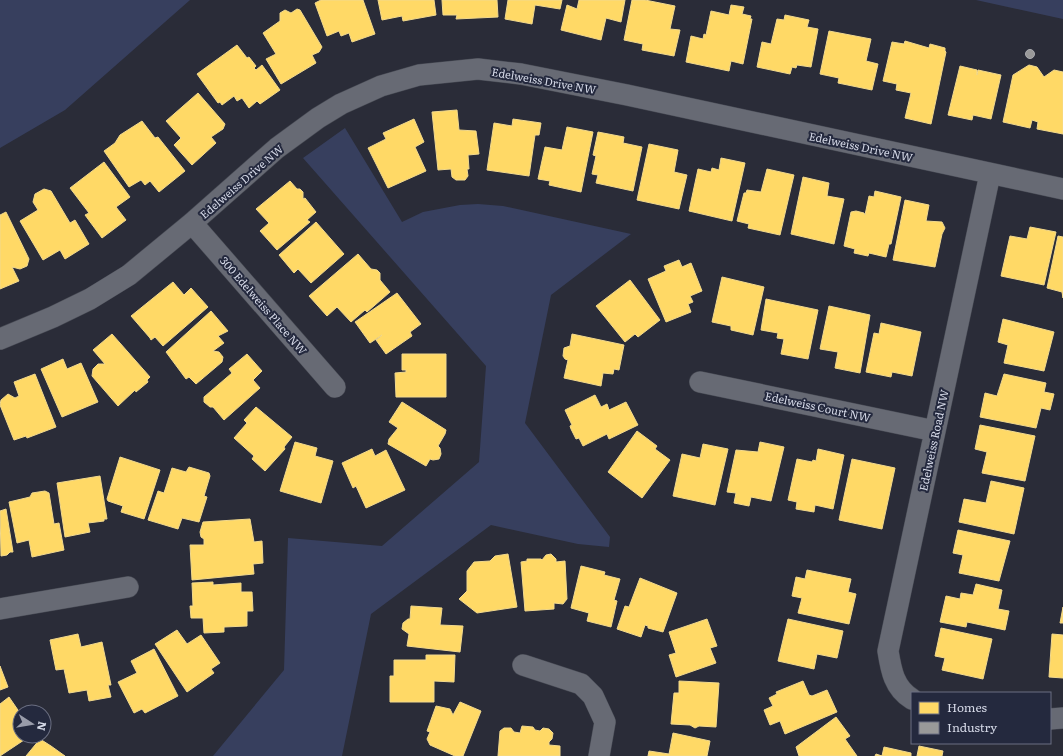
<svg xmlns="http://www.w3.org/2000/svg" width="1063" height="756" font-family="Literata,serif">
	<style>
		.green { fill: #373f5e }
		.homes { fill: #ffd966; stroke: #f2d98d }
		.industry { fill: #999; stroke: #abacb0 }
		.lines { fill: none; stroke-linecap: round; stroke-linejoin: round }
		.minor-casing { stroke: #464953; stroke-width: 22 }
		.minor { stroke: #676a74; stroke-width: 21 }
		.labels { text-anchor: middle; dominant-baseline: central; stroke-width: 4; stroke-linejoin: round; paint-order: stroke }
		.street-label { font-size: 11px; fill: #d5d9e7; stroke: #24293e }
	</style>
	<rect width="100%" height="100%" fill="#2a2c38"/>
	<path class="green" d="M0 0H190L65 110 0 148Z
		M976 0H1063V19Z
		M345 128 402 222 423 212 460 205 478 204 503 206 631 234 551 295 525 423 610 537 609 547 578 544 491 525 371 614 342 756H213L284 670 288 538 382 546 479 462 486 366 303 158Z"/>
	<path class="homes" d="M321 0H363L375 34 352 42 349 33 341 36 339 31 327 36 315 3Z
		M378 0H434L436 15 403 21 402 16 382 20Z
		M442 0H497L498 17 456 19 457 15H443Z
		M508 0H562L560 9 535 5 532 24 505 19Z
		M579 0H625L621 22 606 18 601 40 561 30 567 5 577 9Z
		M632 0H645L675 6 670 29 680 30 674 56 642 50 643 44 624 40Z
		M731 5 744 7 742 14 751 16 750 19H752L743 64 731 61 729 71 686 62 691 36 703 39 704 34 706 35 711 11 729 15Z
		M297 9 300 10 322 47 319 52 312 55 316 63 281 84 266 59 276 54 263 33 280 21V13L285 10 291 13Z
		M785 15 809 20 807 27 818 29 811 67 797 65 796 68 792 67 790 74 757 67 762 42 771 44 777 19 784 20Z
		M829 31 871 39 866 61 878 64 872 90 838 83 839 78 820 74Z
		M905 41 929 48 930 44 945 48V51L946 52 931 124 905 118 911 93 896 90 897 84 883 81 892 42 904 44Z
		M237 45 247 58 249 57 256 66 254 68 256 70 262 65 280 90 260 104 257 101 249 108 242 98 237 101 234 96 222 105 220 102 218 103 197 74Z
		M1029 65 1037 67 1044 77 1054 70 1063 72V134L1037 129 1038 122 1032 120 1030 128 1003 122 1013 75Z
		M960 66 977 70V75L978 70 1001 75 991 119 973 115 972 120 948 115Z
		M198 93 225 124 223 129 211 137 216 143 192 165 174 145 181 138 166 121Z
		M457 110 459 130 476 131 479 154 468 155 469 169H467L468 176 465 180H456L452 177 451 169 438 170 432 112Z
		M414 119 424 142 415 147 426 171 388 188 368 148 386 139 383 133Z
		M513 119 541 123 539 135H535L529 176 487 170 494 123 512 126Z
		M142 121 155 138 158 137 185 171 159 192 150 181 145 185 141 180 129 187 104 151 115 143 120 135Z
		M567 127 593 132 581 192 549 185 550 181 538 179 545 147 562 150Z
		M598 132 624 137 623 143 642 147 633 191 596 183 598 175 592 174 596 156 593 155Z
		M649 144 678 150 674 172 687 175 679 209 637 200Z
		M721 158 745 163 732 221 689 211 698 169 711 172 712 168 719 170Z
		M104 162 130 197 116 207 126 220 102 238 85 215 89 213 70 188Z
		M767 169 794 175 780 235 748 228 749 224 737 221 744 193H746L747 190 761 192Z
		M803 177 829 183 827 196 844 199 834 244 791 234Z
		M290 181 297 189H300L303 192V199L305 198 316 212 307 220 310 222 277 250 260 231 269 223 256 209Z
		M44 189 51 191 70 223 75 220 89 244 65 259 60 250 43 260 20 221 38 210 33 202 35 194Z
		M875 191 901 197 891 244H889L886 257 869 253 868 256 854 253 855 249 844 246 851 212 856 211 864 213 865 215 869 196 874 197Z
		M905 200 929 205 926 221 942 222 945 228 942 234 935 267 893 260Z
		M6 212 29 259 27 266 20 269 12 267 19 281 0 289V215Z
		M316 222 344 254 311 283 298 269 294 273 279 255Z
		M1030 227 1056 232 1044 285 1001 276 1010 236 1027 239Z
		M1058 236 1063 237V298L1062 292 1047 288Z
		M358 254 371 269 377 270 380 273V280L390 292 367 312 365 310 351 322 337 307 327 316 309 296Z
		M679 260 682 267 691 263 702 291 690 296 693 302 688 304 691 312 666 322 648 279 666 271 664 266Z
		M722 277 764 287 753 335 731 330V326L712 322Z
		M630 280 660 320 638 337 635 334 625 342 596 306Z
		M173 282 184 295 191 288 208 307 163 346 155 337 151 340 150 338 131 316Z
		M397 293 421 324 410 332 412 336 386 354 376 340 382 335 370 343 355 322Z
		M766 299 818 310 808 359 781 354 784 339 777 338 778 333 761 330Z
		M829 306 870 315 860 373 835 368 838 352 820 349Z
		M211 311 228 331 218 336 224 343 213 351 219 352 223 357 222 362 196 384 189 377 186 379 166 352Z
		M1003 319 1054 332 1044 371 1004 363 1008 345 998 342Z
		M881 323 921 332 912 376 892 372 891 377 866 372 874 333 879 334Z
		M112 334 150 377 147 380 148 382 136 392 135 390 118 406 92 376 93 369 98 364H105L93 350Z
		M572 334 624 345 619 370 614 369 613 374 603 373 601 386 564 378 568 360 565 359 563 356 564 348 570 346Z
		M247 354 262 371 253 380 260 388 224 420 213 407H210L204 402V397L232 373 229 369Z
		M402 354H446V397H396L395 373 406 372V370H402Z
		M63 359 67 369 81 363 98 402 62 417 41 369Z
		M35 374 56 427 27 438 26 436 14 440 0 405 1 400 8 394 15 398 19 396 14 382Z
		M1004 374 1046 383 1044 392 1054 394 1050 410 1041 408 1036 428 980 417 985 393 997 396Z
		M595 395 601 407 607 404 609 410 626 402 638 425 609 439 607 434 583 446 579 438 576 439 571 429 570 426 572 425 565 410Z
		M402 402 446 430 445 434 438 446 440 448 441 454 439 459 433 460 430 459 426 466 388 444 389 439 398 428 389 422Z
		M256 407 292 437 284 447 285 449 265 471 252 459 254 456 234 438 247 423 244 420Z
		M980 425 1035 436 1025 481 982 473 987 452 975 449Z
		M637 431 657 446 655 449 670 460 642 498 608 472Z
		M295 442 317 448 315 456 333 461 321 503 280 491Z
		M760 442 784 447 771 501 751 497 749 506 734 503 736 493 727 492 736 450 758 452Z
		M703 444 728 449 715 505 673 496 682 454 700 458Z
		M372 449 375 456 386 450 405 490 366 508 356 486 353 488 342 463Z
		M818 449 844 455 833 509 815 505 814 512 796 509 797 502 788 500 797 459 812 462 813 460 816 461Z
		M120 457 160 470 144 519 121 512 123 506 108 501 107 499Z
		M852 459 895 468 882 529 839 520Z
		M189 467 209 473 210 476 204 496 207 497 199 522 182 518 178 529 148 520 158 491 164 493 172 468 186 472Z
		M100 476 107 519H104V521L88 523 90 532 65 537 57 483Z
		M991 481 1024 488 1014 534 959 522 964 499 986 503Z
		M45 491 49 493 54 524 59 523 64 550 32 557 29 540 17 543 9 502 30 497 32 493Z
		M6 509 13 552H10L7 555 1 556 0 511Z
		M250 519 254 542 262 541 263 563 253 564 254 574 192 580 190 545H204V539L201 537 200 532 203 522Z
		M958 530 1010 541 999 581 959 573 963 555 953 553Z
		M508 554 517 607 477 613 459 599 467 591V571L474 562 490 561 495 556Z
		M551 554 556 559V562L565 561 567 599 563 604 554 603V609L525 611 521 562 527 561V559H541L542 560 546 555Z
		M581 566 605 572 604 575 620 579 614 600 617 601 611 627 587 621 589 613 571 608Z
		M807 570 851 579 848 592 856 594 849 624 798 613 802 598 792 596 796 577 805 579Z
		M640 578 677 593 663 632 648 628V626L645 625 641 637 617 629 625 606 629 607Z
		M213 582V585L241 583V592H252L253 611H247V626L224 627V632L204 633 203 618H191L190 606H193L192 583Z
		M976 584 1002 590 998 609 1009 611 1005 630 967 622 966 627 940 622 946 596 960 599 961 593 973 595Z
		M411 606 442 608 440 625 463 626 460 652 407 646 409 634 402 629 403 623 408 619H410Z
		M1063 607V623H1060Z
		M707 619 717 646 710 648 716 663 676 677 669 655 676 653 669 632Z
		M788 619 843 631 837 658 817 654 814 669 778 661Z
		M941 628 992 639 983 679 942 670 945 658 935 656Z
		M177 630 187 644 201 635 220 663 211 669 214 673 187 692 155 644Z
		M78 634 81 647 102 642 111 685H108L111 697 89 701 87 690 69 693 64 669 56 670 50 640Z
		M1052 634 1063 635V678L1049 677Z
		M154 649 178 696 145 713 142 709 134 713 118 682 137 673 131 661Z
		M426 655H455L454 682 434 681V702H390V676H394V660H426Z
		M0 666 8 687 0 690Z
		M679 681 719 683 716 727 699 726 695 728 690 725 671 724 674 693H679Z
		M803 681 809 695 812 696 827 690 837 712 785 734 780 721 770 725 764 710 773 706 769 698 777 694 776 692Z
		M9 697 20 713V736H30L0 756V704Z
		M460 702 481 711 463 756H455L430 745 427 739 430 732 427 731 436 706 450 709 453 715Z
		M836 717 850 736 845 739 857 756H799L796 747Z
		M522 726 533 727 535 730 540 731 543 728 549 729 553 733 552 739 549 742V745L560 746V756H498L500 731 504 728H511L514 732 520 733Z
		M673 733 710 741 707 756H648L649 751 669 754Z
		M40 739 51 746 65 756H26Z
		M919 746 943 751 942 756H917Z
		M884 747 911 753V756H875L876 754 882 756Z"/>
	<path class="industry" d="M1025.5 54a4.5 4.5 0 1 1 9 0a4.5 4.5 0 1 1-9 0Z"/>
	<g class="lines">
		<defs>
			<path id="minor" d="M192 223 335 387
				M0 339 53 317 90 299 129 275 192 223 277 148 318 118 341 104 381 86 419 75 478 69 521 74 627 95 1063 189
				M700 382 935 431
				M0 609 128 587
				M523 665 581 684 593 696 605 722 599 756
				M912 699C894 688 891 670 888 651L990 174
				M1050 719 1063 718"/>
		</defs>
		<use href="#minor" class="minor-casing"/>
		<use href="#minor" class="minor"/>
	</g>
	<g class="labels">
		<g class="street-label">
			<text transform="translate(544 80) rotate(10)">Edelweiss Drive NW</text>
			<text transform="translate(861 146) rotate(12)">Edelweiss Drive NW</text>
			<text transform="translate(241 181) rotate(-41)">Edelweiss Drive NW</text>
			<text transform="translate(264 305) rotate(49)">300 Edelweiss Place NW</text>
			<text transform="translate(818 406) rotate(12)">Edelweiss Court NW</text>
			<text transform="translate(933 440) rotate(-78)">Edelweiss Road NW</text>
		</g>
	</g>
	<rect x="911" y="692" width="140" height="52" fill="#24293e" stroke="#6b6f82"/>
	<rect x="919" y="702" width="20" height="12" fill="#ffd966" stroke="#6b6f82"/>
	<text x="947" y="712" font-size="12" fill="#d5d9e7">Homes</text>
	<rect x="919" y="722" width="20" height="12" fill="#999999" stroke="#6b6f82"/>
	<text x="947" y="732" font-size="12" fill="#d5d9e7">Industry</text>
	<g transform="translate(32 724) rotate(102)"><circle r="19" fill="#24293e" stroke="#6b6f82"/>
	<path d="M0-3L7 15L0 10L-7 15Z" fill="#999caa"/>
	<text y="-6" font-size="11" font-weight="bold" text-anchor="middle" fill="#d5d9e7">N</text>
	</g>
</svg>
